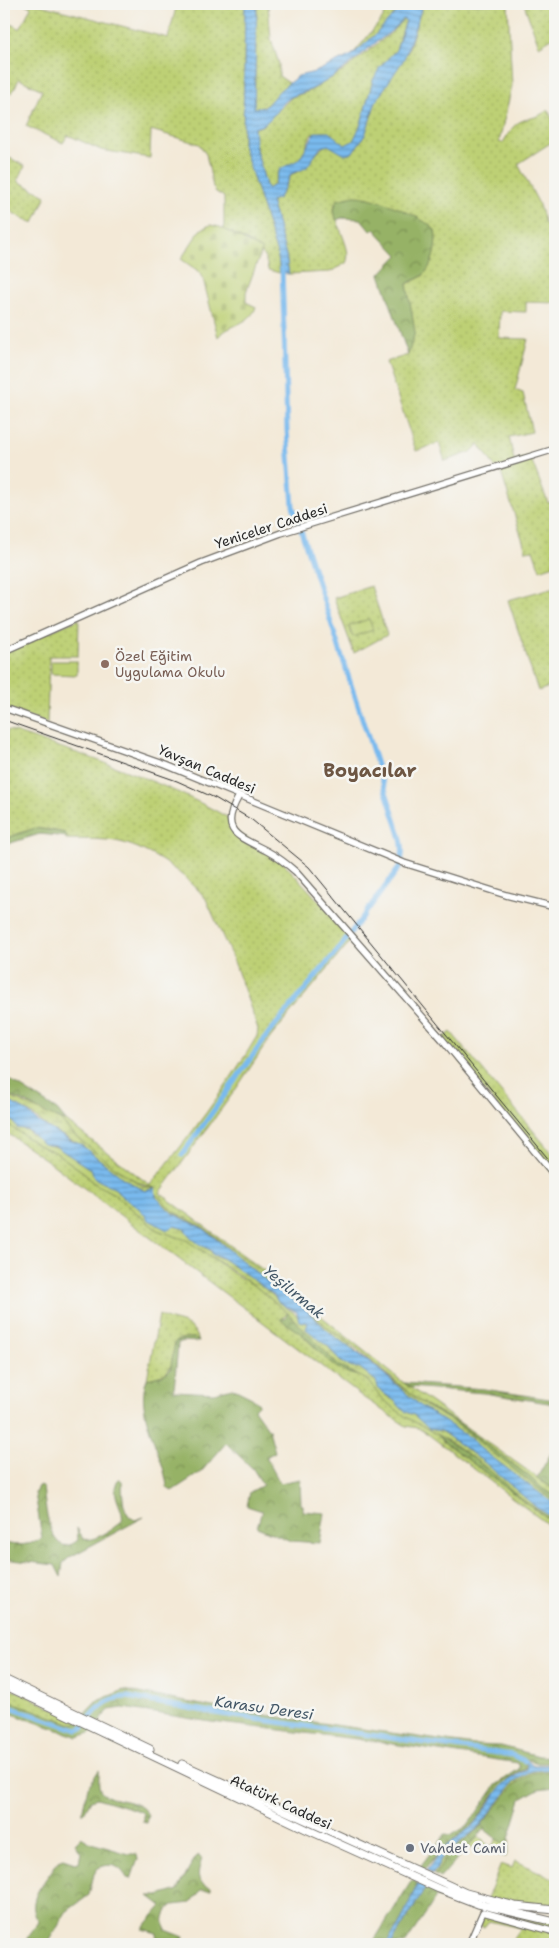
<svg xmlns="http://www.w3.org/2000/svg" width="559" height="1948" font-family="'Shantell Sans',sans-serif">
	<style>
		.grass { fill: url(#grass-dots); stroke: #747e50 }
		.forest { fill: url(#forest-crowns); stroke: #606e48 }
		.wetland { fill: url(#wetland-marsh); stroke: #747e50 }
		.cemetery { fill: url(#cemetery-stones); stroke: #747e50 }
		.garden { fill: #bdd074; stroke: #747e50 }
		.water { fill: url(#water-rules); stroke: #52728c; fill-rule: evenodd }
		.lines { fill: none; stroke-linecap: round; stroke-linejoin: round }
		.canal { stroke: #79baee; stroke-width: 5 }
		.secondary-casing { stroke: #716e67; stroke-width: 8 }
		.highway-casing { stroke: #716e67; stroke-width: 9 }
		.secondary { stroke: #fff; stroke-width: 5.5 }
		.highway { stroke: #fff; stroke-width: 7 }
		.rail { stroke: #2b2b2b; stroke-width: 1 }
		.education-dot { fill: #8d6e63; stroke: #f6f6f2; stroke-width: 2 }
		.worship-dot { fill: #6b7280; stroke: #f6f6f2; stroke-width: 2 }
		.labels { text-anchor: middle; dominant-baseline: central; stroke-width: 5; stroke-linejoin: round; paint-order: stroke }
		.street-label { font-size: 14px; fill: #2b2b2b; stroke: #f6f6f2 }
		.education-label { font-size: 14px; fill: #785e54; stroke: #f6f6f2; text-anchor: start }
		.worship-label { font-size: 14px; fill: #5b616d; stroke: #f6f6f2; text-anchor: start }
		.water-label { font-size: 15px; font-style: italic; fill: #425666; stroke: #f6f6f2 }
		.district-label { font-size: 19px; font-weight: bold; fill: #6d5643; stroke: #f6f6f2 }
	</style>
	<defs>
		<pattern id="grass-dots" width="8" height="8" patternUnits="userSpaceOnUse" patternTransform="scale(1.25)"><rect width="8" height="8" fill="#bdd074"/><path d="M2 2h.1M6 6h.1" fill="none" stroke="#a3b365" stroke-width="1.8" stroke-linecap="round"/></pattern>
		<pattern id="forest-crowns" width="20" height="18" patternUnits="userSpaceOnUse" patternTransform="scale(1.25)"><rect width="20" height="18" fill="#96b266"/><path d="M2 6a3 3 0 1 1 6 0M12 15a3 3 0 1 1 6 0" fill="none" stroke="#7b9154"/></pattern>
		<pattern id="wetland-marsh" width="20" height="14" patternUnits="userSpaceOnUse" patternTransform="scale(1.25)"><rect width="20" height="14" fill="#bdd074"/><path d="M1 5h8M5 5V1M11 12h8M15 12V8" fill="none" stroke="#a3b365"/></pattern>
		<pattern id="cemetery-stones" width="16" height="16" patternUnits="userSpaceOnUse" patternTransform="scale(1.25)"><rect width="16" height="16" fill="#bdd074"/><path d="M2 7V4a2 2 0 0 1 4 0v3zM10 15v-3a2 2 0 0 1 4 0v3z" fill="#a3b365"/></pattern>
		<pattern id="water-rules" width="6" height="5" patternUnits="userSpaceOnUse" patternTransform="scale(1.25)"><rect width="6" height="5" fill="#79baee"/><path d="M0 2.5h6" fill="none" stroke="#6397c1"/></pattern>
	</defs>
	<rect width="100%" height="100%" fill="#f6f6f2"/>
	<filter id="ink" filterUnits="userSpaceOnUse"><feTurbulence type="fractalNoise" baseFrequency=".02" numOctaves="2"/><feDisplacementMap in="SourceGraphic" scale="10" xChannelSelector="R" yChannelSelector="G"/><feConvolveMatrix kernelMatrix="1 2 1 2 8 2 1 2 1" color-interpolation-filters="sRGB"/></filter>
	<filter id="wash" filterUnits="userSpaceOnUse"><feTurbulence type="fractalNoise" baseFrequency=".0096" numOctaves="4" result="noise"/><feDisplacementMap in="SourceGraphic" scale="20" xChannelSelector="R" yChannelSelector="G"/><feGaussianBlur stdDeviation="1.12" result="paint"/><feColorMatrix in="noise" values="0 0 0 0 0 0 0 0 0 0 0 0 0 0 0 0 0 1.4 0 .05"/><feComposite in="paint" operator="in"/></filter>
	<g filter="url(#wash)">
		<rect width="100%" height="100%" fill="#f3e9d7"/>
		<path class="grass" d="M25 4H37L168 38 177 4H245L243 145 278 257 280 273 268 270C266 246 242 239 224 229V197L216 192 213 187 206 154 199 144 151 130 150 158 101 150 68 135 63 143 26 126 42 90 19 79 12 93 4 89V20L20 29 31 7Z
			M257 4H268L271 39 279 64V76L289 83C279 91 267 111 254 108Z
			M374 4H404L375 35 352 55 383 18 384 12Z
			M423 4H508L512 86 499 142 503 143C520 110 526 126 548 110L555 125V140L518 164 538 202 545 224H555V303L526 302V312L500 311 499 338 528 339 515 390 523 393 532 432 509 437 514 460 530 456 548 503 555 500V569L554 565 540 570 533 550 526 551 499 466 495 467 479 444 471 452 445 461 439 443 416 451 386 362 408 355 407 284 423 276 432 260 436 238 335 203C332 223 354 248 346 263L330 272 289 274 286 255 271 201 279 198 292 174 300 171 324 146 328 145 348 154 352 153 365 135 376 101 408 51Z
			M524 4H546L555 29V36L539 46Z
			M403 19 406 20 396 50 373 80 358 134 353 141 347 145C329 143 339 125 311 135L300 160 278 172 274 185 267 189 256 149 254 128 262 126 292 97 310 91 343 71 391 33Z
			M10 158 25 166 18 181 46 196 34 223C27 220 18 217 12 212 0 199 7 175 10 158Z
			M371 586 387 635 354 653 334 598Z
			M555 587V685L538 691 508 600Z
			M79 619 78 656H49L47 723 4 708V651Z
			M8 730C84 755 159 779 229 818L231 828 281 860 353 938 270 1038 236 1089 160 1193 274 1278 404 1383 555 1490V1496L543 1489 527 1475 457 1422 423 1404 341 1336 330 1330 305 1307 201 1226 172 1211 155 1192 153 1187C134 1187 72 1136 60 1120L66 1121 150 1185C189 1137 226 1089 257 1036L258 1029 235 964 206 899C187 875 150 849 120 842 103 838 83 840 66 839L64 833C38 826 29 829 4 839V742Z
			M451 1032 555 1157V1176L442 1039Z
			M4 1122 38 1145 55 1152 86 1174 92 1182 114 1194 157 1230 182 1237 194 1245 237 1276 255 1286 288 1313 280 1319 299 1332 332 1364 367 1380 382 1399 406 1417 436 1433 444 1442 555 1524V1530L429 1435 418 1428 406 1426 364 1398 48 1161 4 1131Z
			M159 1315C176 1325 194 1319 199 1342L195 1338 179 1339C172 1361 175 1376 147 1379Z
			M4 1685 79 1721 72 1725 4 1699Z
			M478 1837 491 1847 497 1839 502 1843 510 1840 506 1857 468 1847Z
			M515 1861 555 1879V1910L487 1899 501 1864 512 1868Z
			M439 1889 463 1899 555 1922V1944H509L521 1928 489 1921 484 1927 478 1924 483 1912 437 1897Z"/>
		<path class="forest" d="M546 4H555V29Z
			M354 196C372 195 422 216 435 230 438 243 433 268 422 276 417 280 411 280 407 284L415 332 408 355 380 274 398 255 374 229 371 231 361 219 342 218 336 220 334 209 337 200Z
			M35 828 65 833 67 837 40 834 4 845V839Z
			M4 1076 57 1110 66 1121 47 1115 27 1103 4 1093Z
			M288 1313 327 1351 334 1362 356 1375C330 1371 319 1347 300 1333 293 1328 286 1324 280 1319L285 1318Z
			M185 1338H195L199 1342 184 1341 178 1343 174 1391 214 1393 232 1388 252 1398 259 1404 254 1409 269 1430 275 1452 266 1457 280 1483 300 1479 301 1505H303V1511L325 1513 320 1543 291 1541 257 1527 262 1511 247 1506 250 1492 263 1485 253 1469 226 1443 201 1472 172 1491 167 1488C165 1455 133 1412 147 1379L163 1375 170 1370 175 1342Z
			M404 1383 484 1389 555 1400V1404L484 1393 410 1387Z
			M423 1404 457 1422 527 1475 543 1489 555 1496V1502L455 1423Z
			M436 1433 483 1465 527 1503 551 1517 555 1524 444 1442Z
			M555 1446V1490L537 1478Z
			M119 1478 122 1481C123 1493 121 1514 135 1520L144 1517 70 1557 63 1563 61 1577 55 1565 4 1559V1542C13 1547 34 1545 42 1538L35 1493 38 1486 43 1487C45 1502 49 1564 78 1540L77 1528 83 1539C96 1542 112 1529 122 1521 125 1508 108 1494 119 1478Z
			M124 1690 223 1709 475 1745 501 1746 539 1756 555 1757V1763H538L522 1758 526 1764 525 1769 501 1783 474 1823 440 1850 424 1870 419 1868 445 1834 452 1835 467 1826 473 1818 496 1785 520 1768 518 1763 373 1741 211 1722 123 1708 109 1710 90 1733 78 1737 4 1711V1699L74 1725 97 1701Z
			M99 1770C100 1775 98 1781 99 1786 104 1806 137 1794 148 1815L146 1823 143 1822V1814L140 1811 97 1798 91 1800 84 1813H82L88 1787Z
			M544 1771H555V1787L538 1789 521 1799 508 1842 502 1843 484 1829 440 1878 435 1875 445 1858 479 1828 514 1785 533 1773Z
			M81 1837 91 1843 129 1854H137L138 1859 131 1879 127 1878C120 1866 112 1862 98 1868L94 1874 89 1895 66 1912 48 1944H34L27 1939 39 1922C23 1899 47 1881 58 1861L63 1859 75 1863 79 1862 81 1853 75 1843Z
			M199 1855 202 1859C197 1873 195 1883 211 1887V1890H201L191 1903 173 1905C164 1911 161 1921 166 1930L184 1937 183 1942 156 1937 157 1933 142 1929 162 1906 149 1896H159L178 1890 195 1858Z
			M412 1880 418 1883 416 1888 399 1925 386 1944H372Z
			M426 1887 432 1890 434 1887 439 1889C436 1901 413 1931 405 1944H391Z"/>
		<path class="wetland" d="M4 1094 60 1120 73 1134 119 1171 143 1186 155 1188 145 1191 124 1179 84 1147 49 1128 30 1113 4 1099Z
			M4 1116 8 1121H13L17 1128 28 1130 31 1135H35L47 1145 57 1147 90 1169 98 1180 116 1189 138 1207 147 1218 170 1229 174 1226 185 1229C190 1241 208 1244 213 1255 234 1261 265 1288 282 1304 290 1312 295 1310 302 1322L309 1323 307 1326 328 1346 339 1360 350 1367 360 1368 376 1381 385 1395 395 1401 404 1411 414 1415 433 1430 441 1431 484 1462 537 1508 553 1517 555 1522 527 1503 483 1465 452 1443 406 1417 382 1399 367 1380 338 1365 288 1313 255 1286 186 1240 157 1230 114 1194 92 1182 86 1174 55 1152 38 1145 4 1122Z
			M155 1192 172 1211 201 1226 266 1275 334 1333 341 1336 357 1352 427 1407 455 1423 555 1502V1505L477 1446 473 1440 422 1407 371 1362 331 1334 303 1307 270 1284 204 1229 172 1213 156 1197Z
			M525 1761 528 1767 511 1778 492 1798 475 1824 443 1849 424 1870 440 1850 474 1823 501 1783 525 1769Z
			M544 1769H555V1771L533 1773 514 1785 479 1828 445 1858 435 1875 433 1874 443 1856 479 1827 513 1783 532 1771Z"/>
		<path class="cemetery" d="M210 225 220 227 262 250 246 292V302L256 307C250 325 229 324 218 337L203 279 198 271 181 259 200 230Z"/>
		<path class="garden" d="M369 619 373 630 353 637 349 626Z
			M51 661H77V675L51 674Z"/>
		<path class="water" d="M245 4H257L254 108 265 107 280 90 298 76 315 72 352 55 375 35 404 4H423L404 59 376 101 365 135 352 153 345 155 328 145 321 147 306 168 291 174 279 198 271 201 286 255 289 274 280 273 278 257 243 145ZM403 19 406 21 396 50 380 67 373 80 361 124 353 141 345 145 329 132H315L300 159 280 169 274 185 267 189 256 149 254 128C273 124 276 106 291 97 299 93 308 92 316 87 338 75 355 60 374 44 385 36 394 30 403 19Z
			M4 1099 25 1110 37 1121 69 1140 80 1144 124 1179 145 1191 155 1188 156 1197 172 1213 204 1229 270 1284 303 1307 331 1334 370 1362 422 1407 473 1440 477 1446 553 1503 555 1505V1519L537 1508 484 1462 441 1431 429 1429 414 1415 404 1411 395 1401 379 1390 376 1381 360 1368 350 1367 339 1360 328 1346 306 1329 308 1323 299 1321 297 1312 278 1302 274 1295 247 1275 219 1256 213 1255 211 1250C202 1247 189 1238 185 1229L174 1226 167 1230 149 1220 138 1207 119 1194 116 1189 96 1179 90 1169 81 1163 55 1146 43 1144 28 1130 17 1128 13 1121H8L4 1116Z
			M520 1757 534 1765H555V1769L532 1771 513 1783 479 1827 443 1856 433 1874 426 1871 443 1849 475 1824 503 1784 526 1770 527 1763Z
			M418 1883 426 1887 392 1943 386 1944 399 1925Z"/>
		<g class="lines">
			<path class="canal" d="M182 1155 268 1034 341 946 399 868C404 854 403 845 399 832L293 506 287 430 282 267
				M4 1705 77 1730 81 1729C94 1712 105 1696 128 1697L221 1714 512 1755 525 1761"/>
		</g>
	</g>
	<g filter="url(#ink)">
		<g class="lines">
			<defs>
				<path id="secondary" d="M4 651 201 563 281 533 555 449
					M4 708 166 765 404 863 506 895 555 907
					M239 796C218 832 238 836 267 851 278 857 287 864 296 872L442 1039 555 1176
					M469 1944 483 1912 555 1932"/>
				<path id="highway" d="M4 1679 150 1749
					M4 1685 308 1830 439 1889 478 1904 555 1922
					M182 1764 466 1893 515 1906 555 1910"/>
			</defs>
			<use href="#secondary" class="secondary-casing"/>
			<use href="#highway" class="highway-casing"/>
			<use href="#secondary" class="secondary"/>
			<use href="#highway" class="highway"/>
			<path class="rail" d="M4 720 177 781 215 798 252 820 309 867 555 1167"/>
		</g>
	</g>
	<circle class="education-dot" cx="105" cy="664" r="5"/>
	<circle class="worship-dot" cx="410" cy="1848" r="5"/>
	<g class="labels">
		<g class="street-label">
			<text transform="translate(271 526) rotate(-18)">Yeniceler Caddesi</text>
			<text transform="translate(207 769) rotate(23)">Yavşan Caddesi</text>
			<text transform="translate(281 1802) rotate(25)">Atatürk Caddesi</text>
		</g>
		<g class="education-label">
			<text x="115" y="656">Özel Eğitim<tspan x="115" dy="16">Uygulama Okulu</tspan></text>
		</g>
		<g class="worship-label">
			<text x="420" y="1848">Vahdet Cami</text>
		</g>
		<g class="water-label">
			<text transform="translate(294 1292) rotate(40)">Yeşilırmak</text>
			<text transform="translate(264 1708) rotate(8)">Karasu Deresi</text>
		</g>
		<g class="district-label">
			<text x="370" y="770">Boyacılar</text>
		</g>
	</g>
	<rect width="559" height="1948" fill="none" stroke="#f6f6f2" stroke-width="20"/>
</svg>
